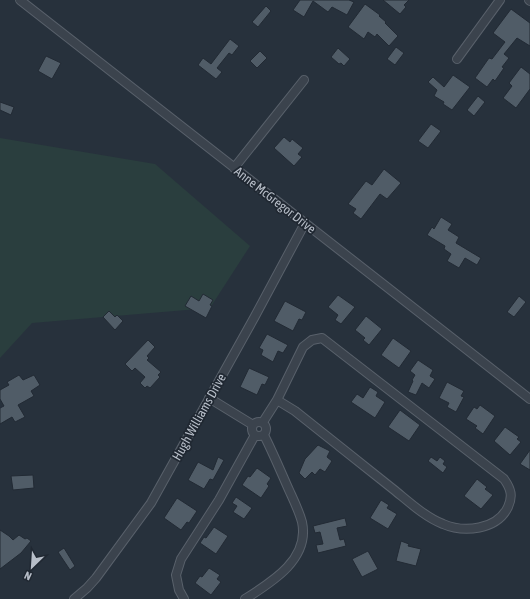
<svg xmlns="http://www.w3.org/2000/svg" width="530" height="599" font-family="'Asap Condensed',sans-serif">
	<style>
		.green { fill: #2a3e3e }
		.building { fill: #505c67; stroke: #222a34 }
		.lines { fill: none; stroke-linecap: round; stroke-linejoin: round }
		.minor-casing { stroke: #59616b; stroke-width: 10 }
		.minor { stroke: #3b434d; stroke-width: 8 }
		.labels { text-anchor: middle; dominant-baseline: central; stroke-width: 3.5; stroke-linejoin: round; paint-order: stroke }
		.street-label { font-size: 13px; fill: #b7bec8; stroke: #202832 }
	</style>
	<rect width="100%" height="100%" fill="#27313c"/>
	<path class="green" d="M0 138 155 164 250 246 210 308 32 323 0 358Z"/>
	<path class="building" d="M300 0H349L354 2 347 15 332 7 328 12 313 1 304 17 293 10Z
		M383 0H409L404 5 406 7 400 14Z
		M365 4 380 15 379 16 386 22 385 23 398 36 389 46 377 34 375 37 368 32 364 39 348 27Z
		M266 6 271 11 258 27 252 22Z
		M511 9 530 23V46L517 38 504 54 509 58 502 67 504 68 495 81 493 79 487 87 475 78 489 58 492 59 505 42 493 33Z
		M230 39 239 46 232 55 229 53 217 68 222 72 216 79 198 65 203 58 211 64Z
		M396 47 404 53 395 65 387 59Z
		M338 48 350 59 344 66 341 63 339 64 331 57Z
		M260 51 267 58 257 68 250 61Z
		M46 56 61 63 52 79 38 71Z
		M521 67 530 74V89L516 108 503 98 512 86 509 83Z
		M453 75 470 87 452 110 443 104 444 102 434 96 437 90 428 82 433 77 444 87Z
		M478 96 485 102 474 116 467 110Z
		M0 102 14 107 11 115 0 110Z
		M431 124 441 131 428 148 418 141Z
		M284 137 290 142 292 139 303 148 298 154 302 157 294 166 274 148Z
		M384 169 401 183 387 199 380 194 361 219 353 213 356 209 348 204 366 181 372 185Z
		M441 217 452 224 448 230 459 237 456 243 481 258 477 265 465 258 459 268 447 261 451 254 444 249 445 246 427 235 432 227 434 229Z
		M203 294 213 300 210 305 212 306 206 318 185 306 191 296 199 301Z
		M338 295 355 307 341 324 335 320 338 315 328 307Z
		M519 296 526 302 514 317 507 312Z
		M285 301 306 312 302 320 299 319 293 331 274 321Z
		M109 311 115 317 117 315 123 321 115 330 103 317Z
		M366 316 382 329 369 345 363 340 365 338 355 330Z
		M267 334 288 345 283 353 278 351 273 362 261 355 263 350 259 348Z
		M393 338 411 351 399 368 381 355Z
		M148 340 155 347 147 356 149 358 147 360 161 372 158 375 160 377 150 388 147 386 145 388 140 383 145 377 135 368 132 371 125 364Z
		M418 360 433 370 430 376 435 379 429 388 422 383 416 395 408 392 413 381 412 380 415 375 410 371Z
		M249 368 269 377 265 385 262 384 257 395 240 387Z
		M19 375 23 380 34 375 40 385 31 391 34 396 18 405 25 417 15 422 12 417 0 424V408L4 406 0 399V390L9 385 7 382Z
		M447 382 464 391 461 396 464 397 456 412 447 407 449 403 439 398Z
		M370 387 378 392 376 396 385 402 375 418 351 402 357 394 363 398Z
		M480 405 495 416 483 434 475 428 477 426 466 419 474 407 477 409Z
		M400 410 420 425 409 441 388 427Z
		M505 427 519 437 517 439 521 442 510 455 494 441Z
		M318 445 330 451 327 457 332 461 325 472 320 469 315 475 312 472 305 479 299 473 305 459Z
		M530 450V470L520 464Z
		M218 457 224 460 213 480 210 479 204 489 188 480 198 462 213 470Z
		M431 457 437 461 440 457 445 461 443 464 447 467 443 473 428 461Z
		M257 468 271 478 267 484 269 486 261 498 242 485 248 476 250 477Z
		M33 475 34 488 13 490 11 476Z
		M477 479 487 487 485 489 493 495 481 509 464 496Z
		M236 497 252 508 244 519 233 512 237 506 232 503Z
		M177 498 197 511 189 523 187 522 181 530 164 518Z
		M381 500 389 505 387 508 397 514 388 529 370 518Z
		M345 518 347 526 337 528 340 540 344 539 346 546 318 553 316 545 323 544 320 532 315 533 313 526Z
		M214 527 228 536 216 554 200 543 204 537 206 538Z
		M0 530 9 536 13 540 19 535 25 539 27 538 31 541 21 553 0 569Z
		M401 541 409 544 408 546 421 549 416 566 396 561Z
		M64 548 75 566 70 570 58 552Z
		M368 551 378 569 362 577 352 559Z
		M209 568 220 575 217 579 221 582 211 595 195 583 200 576 202 577Z"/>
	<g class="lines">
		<defs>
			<path id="minor" d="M20 0 530 399
				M529 0 530 1
				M457 59 500 0
				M234 168 304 80
				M209 398 253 425
				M252 429a7 7 0 1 1 14 0a7 7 0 1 1-14 0Z
				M263 422 277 400 303 347 312 340 322 338 504 479C511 489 513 496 508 507 497 530 464 533 443 524 425 517 408 501 393 489 360 463 328 437 295 411L277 400
				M74 599 87 588 96 578 151 503 254 318 305 223
				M184 599 179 590 176 575 181 559 219 500 255 435
				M245 599C272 582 310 559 302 522 299 511 294 501 289 490 281 472 273 453 264 435"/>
		</defs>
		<use href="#minor" class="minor-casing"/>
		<use href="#minor" class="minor"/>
	</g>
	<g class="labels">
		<g class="street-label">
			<text transform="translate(275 200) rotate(38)">Anne McGregor Drive</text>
			<text transform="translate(199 417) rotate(-61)">Hugh Williams Drive</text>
		</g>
	</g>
	<g transform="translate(32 567) rotate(205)" stroke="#202832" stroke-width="3" paint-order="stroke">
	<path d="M0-3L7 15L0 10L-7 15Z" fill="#b7bec8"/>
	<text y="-6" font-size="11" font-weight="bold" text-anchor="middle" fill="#b7bec8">N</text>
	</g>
</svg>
